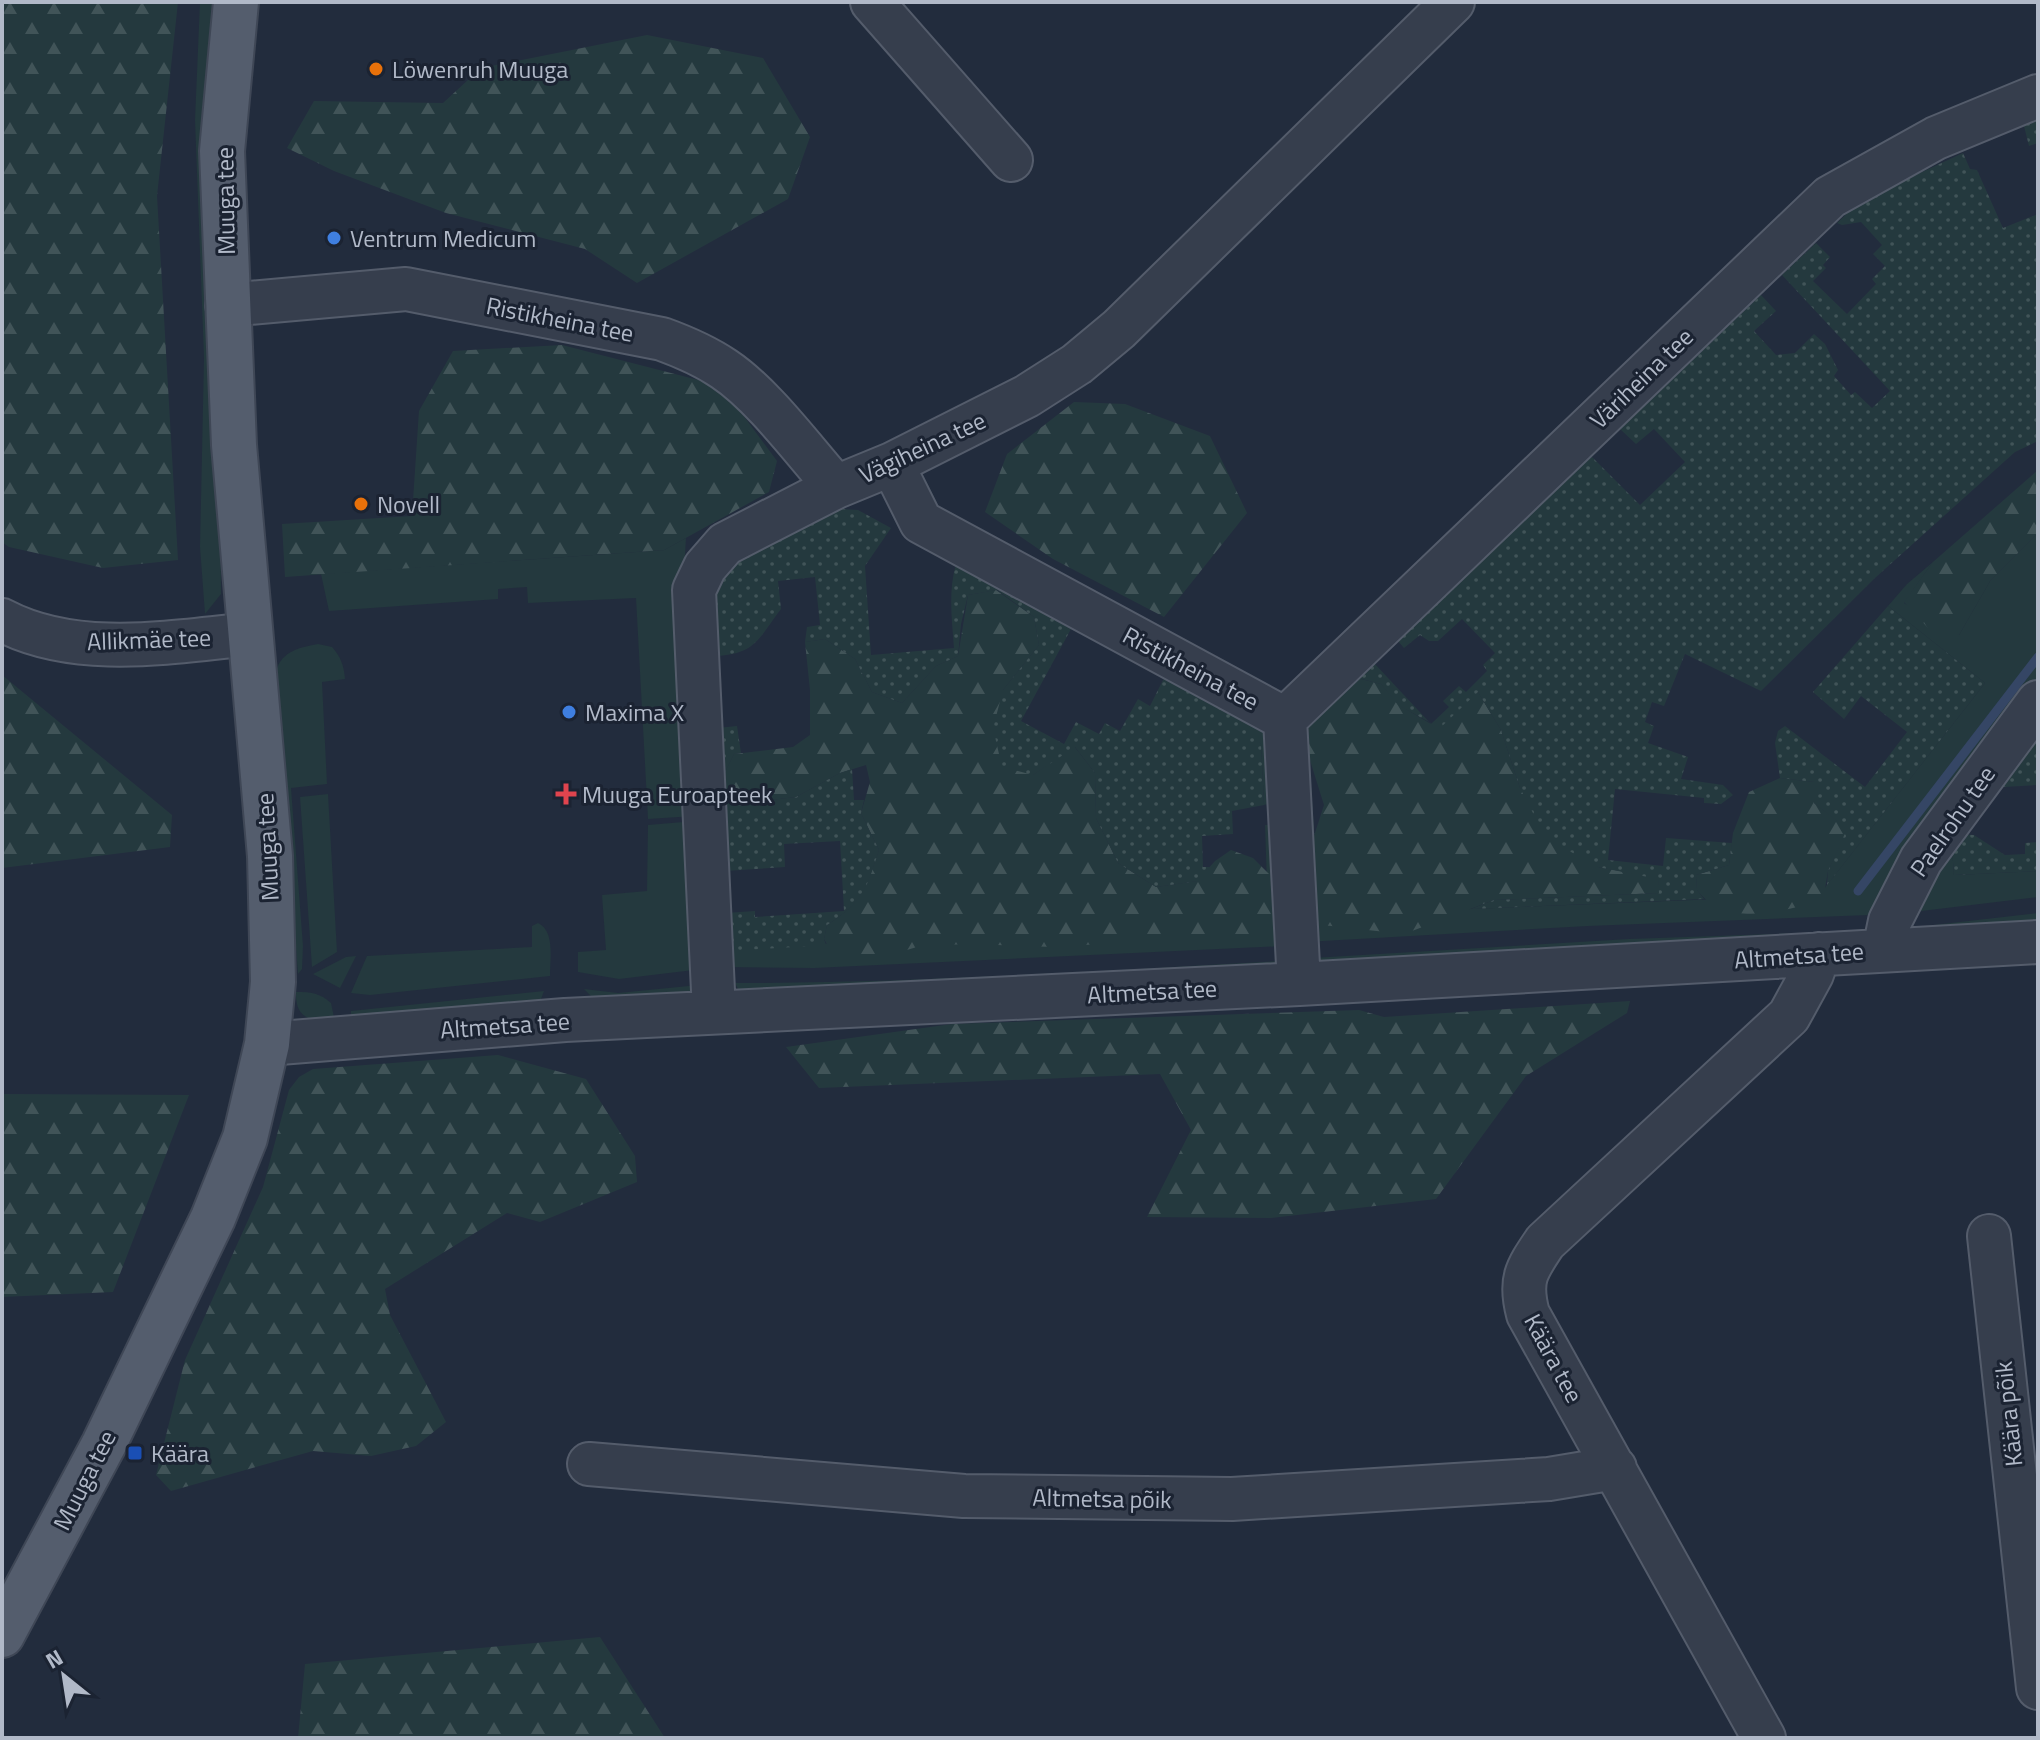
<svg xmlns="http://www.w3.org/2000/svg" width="2040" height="1740" font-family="'Titillium Web',sans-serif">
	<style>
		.grass { fill: #24393e }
		.forest { fill: url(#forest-firs) }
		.garden { fill: url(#garden-dots) }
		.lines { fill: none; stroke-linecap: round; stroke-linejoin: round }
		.stream { stroke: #354665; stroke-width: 9 }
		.minor-casing { stroke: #545c6b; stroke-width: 46 }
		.major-casing { stroke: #3f4756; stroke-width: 48 }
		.minor { stroke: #363e4d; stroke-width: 42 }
		.major { stroke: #545d6d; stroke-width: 44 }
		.food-dot { fill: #e8710a; stroke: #1b2332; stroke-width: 3 }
		.shop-dot { fill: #3f7fe0; stroke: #1b2332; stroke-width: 3 }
		.health-dot { fill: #e0444e; stroke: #1b2332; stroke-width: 3 }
		.transit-dot { fill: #1a4fb4; stroke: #1b2332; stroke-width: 3 }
		.labels { text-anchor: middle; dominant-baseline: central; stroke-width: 6; stroke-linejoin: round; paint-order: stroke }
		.poi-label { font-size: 24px; fill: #b1b9c8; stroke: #1b2332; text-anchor: start }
		.street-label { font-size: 24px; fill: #b1b9c8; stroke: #1b2332 }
	</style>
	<defs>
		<pattern id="forest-firs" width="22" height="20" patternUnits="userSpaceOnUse" patternTransform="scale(2)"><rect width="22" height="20" fill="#24393e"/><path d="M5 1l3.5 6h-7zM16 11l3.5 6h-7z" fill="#415458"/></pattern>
		<pattern id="garden-dots" width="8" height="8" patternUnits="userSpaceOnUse" patternTransform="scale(2)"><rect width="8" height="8" fill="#24393e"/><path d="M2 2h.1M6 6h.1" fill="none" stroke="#415458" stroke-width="1.8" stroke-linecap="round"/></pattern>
	</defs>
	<rect width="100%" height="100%" fill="#222c3d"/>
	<path class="grass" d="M200 2H218L221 594 205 614 200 547 204 358 195 120Z
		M2038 533V690L1884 906 1869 915 1588 926 1305 942 1301 794 1311 786 1320 915 1819 895 1985 683 1888 606 1907 584 1933 562 1904 603 1959 635 1990 581Z
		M686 538 682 605 694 816 648 819 636 598 528 603 527 587 498 589V599L329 611 321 574 664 550Z
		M318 644 332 647C341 657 344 666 345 679L322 682 327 784 291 788 303 946 302 969 298 974 275 676C279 652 297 648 318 644Z
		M1169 672 1270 731 1272 803 1264 805 1261 744 1163 680Z
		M328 794 337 952 312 967 300 797Z
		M695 821 702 969 619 979 578 972V952L606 950 602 895 647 891 648 825Z
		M1265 825H1275L1285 946 814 968 724 967 728 950 1268 915Z
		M1951 834 1954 875 2038 871V897L1913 912Z
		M2038 913V923L1927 930 1916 927Z
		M538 923C555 931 550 958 550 976L370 995 351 993 367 956 532 947V926Z
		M1859 931 1325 965 1312 958 1629 939Z
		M356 956 340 988 313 974 346 957Z
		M1279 961 1273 968 740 993 735 983C917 983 1098 971 1279 961Z
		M699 985 694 995 597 1002 584 989 618 993Z
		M544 991 541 999 533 1007 351 1021V1011Z
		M296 992C311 992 320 993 331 1003L335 1022C312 1021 295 1020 296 992Z"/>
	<path class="forest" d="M2 2H178L157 196 178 560 103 568 9 547 2 542Z
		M647 35 763 58 810 137 788 199 637 283 585 249 446 213 334 171 287 148 314 101 443 103 481 68Z
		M562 345 706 382 740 411 777 461 769 492 664 550 285 577 282 524 412 516 419 411 453 351Z
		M1074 402 1125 404 1210 436 1247 513 1164 617 1053 559 985 512 1007 454Z
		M2038 470V533L1990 581 1959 635 1929 629 1904 602 1933 562Z
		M996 590 1034 617 1039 645 1003 690 1033 775 1074 746 1095 773 1096 818 1118 863 1156 887 1197 881 1215 861 1231 850 1253 858 1275 880V912L1254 934 1054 947 969 944 920 946 884 957 832 953 824 939 827 925C864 901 865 890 879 850L861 813 870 782 866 765 840 773 796 797 744 803 727 796 723 776 734 754 793 747 810 735V690L805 642 825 639 855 659 872 692 902 703 936 666 958 656 968 595Z
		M2 675 172 815 170 847 2 868Z
		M1345 675 1381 684 1399 705 1431 724 1478 692 1501 730 1520 788 1598 867 1658 878 1660 893 1494 900 1404 934 1313 924 1304 867 1324 805 1299 725Z
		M1780 778 1814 782V803L1848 829 1828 871 1823 900C1783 911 1727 929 1697 890L1696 875 1729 865 1733 833 1749 792Z
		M1630 1001 1627 1013 1526 1076 1436 1199 1271 1218 1147 1217 1191 1130 1160 1074 819 1088 786 1047 952 1024 1359 1010 1384 1017Z
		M498 1055 586 1079 635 1156 637 1182 540 1222 507 1213 385 1289 390 1315 446 1422 416 1446 371 1456 313 1451 171 1491 156 1475 185 1360 263 1187 289 1090 299 1077 313 1069Z
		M2 1094 189 1095 113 1292 2 1297Z
		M600 1637 665 1738H298L305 1664Z"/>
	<path class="garden" d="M2038 119V143L2029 146 2024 126Z
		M1963 153 1970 169 1977 170 2003 228 2038 214V441L2015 452 1875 578 1761 691 1685 654 1664 706 1652 702 1645 722 1654 726 1648 743 1688 757 1681 779 1723 785 1733 795 1721 804 1704 803V798L1615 789 1608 860 1663 866 1666 838 1732 843 1729 865 1696 875 1697 890 1704 899 1471 909 1494 900 1659 893 1658 879 1598 867 1546 838 1520 788 1501 730 1478 692 1440 728 1398 705 1381 684 1358 678 1374 663 1431 724 1449 707 1443 701 1459 686 1466 692 1487 671 1483 665 1495 653 1462 619 1438 641H1429L1420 635 1404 648 1398 641 1591 456 1640 505 1685 462 1654 429 1636 444 1620 429 1761 295 1776 311 1754 331 1776 355 1795 353 1814 334 1825 344 1838 370 1834 376 1851 395 1855 392 1872 408 1890 391 1782 275 1816 243 1830 257 1823 265 1826 268 1813 281 1847 314 1876 284 1872 279 1885 266 1873 254 1882 245 1861 222 1842 225 1837 223 1860 201Z
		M841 509 858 510 891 528 865 566 871 655 954 648C952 620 948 592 956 564L1071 629 1021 721 1064 744 1076 722 1099 734 1105 723 1120 731 1138 699 1150 706 1163 680 1236 714 1261 744 1264 805 1232 811 1233 834 1202 836 1203 867H1210L1198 881 1156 887 1118 863 1096 818 1095 773 1075 747 1033 775 1002 767 993 728 1003 690 1039 645 1034 617 997 590 968 595 961 624 958 656 936 666 902 703 872 692 855 659 825 639 805 642 807 627 820 625 815 577 778 581 781 609C758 639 756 654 715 656L712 588 723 570Z
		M1888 606 1985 683 1827 885 1828 871 1847 829 1814 803V782L1780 778 1775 743 1778 731 1785 726 1865 787 1907 732 1861 696 1844 719 1813 692Z
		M2038 721V785L1986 788Z
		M737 726 741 753 734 754 723 776 727 796 744 803 796 797 840 773 852 769 854 800H864L861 813 879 850C866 890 864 901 827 925L824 939 826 945 728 951 726 913 755 911V917L844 911 840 841 784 844 785 867 725 871 718 728Z
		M1951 834 1974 835 2005 855 2025 854V843L2038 842V871L1954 875Z"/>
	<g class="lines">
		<path class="stream" d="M1858 891 2038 657"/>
		<defs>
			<path id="minor" d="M872 2 1011 160
				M227 305 406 289 662 339C684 347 705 356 724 369 763 395 804 451 836 487
				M892 464 921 522 1285 719 1299 984
				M2 620C76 659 171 642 251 634
				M1285 719 1830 197 1936 138 2038 96
				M1884 950 1890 921 1921 860 2038 702
				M714 1012 694 590 705 567 725 544 836 487 892 464 1027 396 1077 364 1119 329 1453 2
				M267 1044 565 1020 1299 984 2038 942
				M1989 1236 2038 1688
				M589 1464 964 1496 1232 1499 1549 1479 1615 1468
				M1764 1738 1528 1314C1519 1280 1526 1270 1545 1242L1789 1016 1812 974 1819 954"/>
			<path id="major" d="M2 1635 104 1444 213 1218 245 1138 267 1044 273 982 270 856 234 445 222 151 236 2"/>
		</defs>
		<use href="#minor" class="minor-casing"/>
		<use href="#major" class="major-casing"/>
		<use href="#minor" class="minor"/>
		<use href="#major" class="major"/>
	</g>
	<g class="food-dot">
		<circle cx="376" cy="69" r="8"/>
		<circle cx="361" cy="504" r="8"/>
	</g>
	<g class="shop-dot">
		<circle cx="334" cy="238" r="8"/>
		<circle cx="569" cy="712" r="8"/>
	</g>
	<path class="health-dot" d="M562 782h8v8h8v8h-8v8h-8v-8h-8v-8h8z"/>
	<rect class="transit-dot" x="127" y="1445" width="16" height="16" rx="4"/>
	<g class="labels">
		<g class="poi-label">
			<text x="392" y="69">Löwenruh Muuga</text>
			<text x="350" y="238">Ventrum Medicum</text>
			<text x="377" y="504">Novell</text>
			<text x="585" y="712">Maxima X</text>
			<text x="582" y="794">Muuga Euroapteek</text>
			<text x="151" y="1453">Käära</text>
		</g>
		<g class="street-label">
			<text transform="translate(225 201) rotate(-91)">Muuga tee</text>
			<text transform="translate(560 319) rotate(11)">Ristikheina tee</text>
			<text transform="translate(1641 378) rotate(-44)">Väriheina tee</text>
			<text transform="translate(922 447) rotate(-25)">Vägiheina tee</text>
			<text transform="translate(149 639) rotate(-2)">Allikmäe tee</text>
			<text transform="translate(1191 668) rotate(28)">Ristikheina tee</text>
			<text transform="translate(1952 821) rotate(-55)">Paelrohu tee</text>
			<text transform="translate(267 847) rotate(-93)">Muuga tee</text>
			<text transform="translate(1799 955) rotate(-4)">Altmetsa tee</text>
			<text transform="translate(1152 991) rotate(-3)">Altmetsa tee</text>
			<text transform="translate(505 1025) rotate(-4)">Altmetsa tee</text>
			<text transform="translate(1554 1358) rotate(62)">Käära tee</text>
			<text transform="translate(2008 1414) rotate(-96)">Käära põik</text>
			<text transform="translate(84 1480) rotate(-63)">Muuga tee</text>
			<text transform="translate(1102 1498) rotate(1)">Altmetsa põik</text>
		</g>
	</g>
	<rect width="2040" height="1740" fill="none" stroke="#b1b9c8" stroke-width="8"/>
	<g transform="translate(64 1676) rotate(330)" stroke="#1b2332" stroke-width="6" paint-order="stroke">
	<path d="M0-6L14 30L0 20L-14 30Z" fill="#b1b9c8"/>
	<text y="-12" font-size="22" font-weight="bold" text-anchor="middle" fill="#b1b9c8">N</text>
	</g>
</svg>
